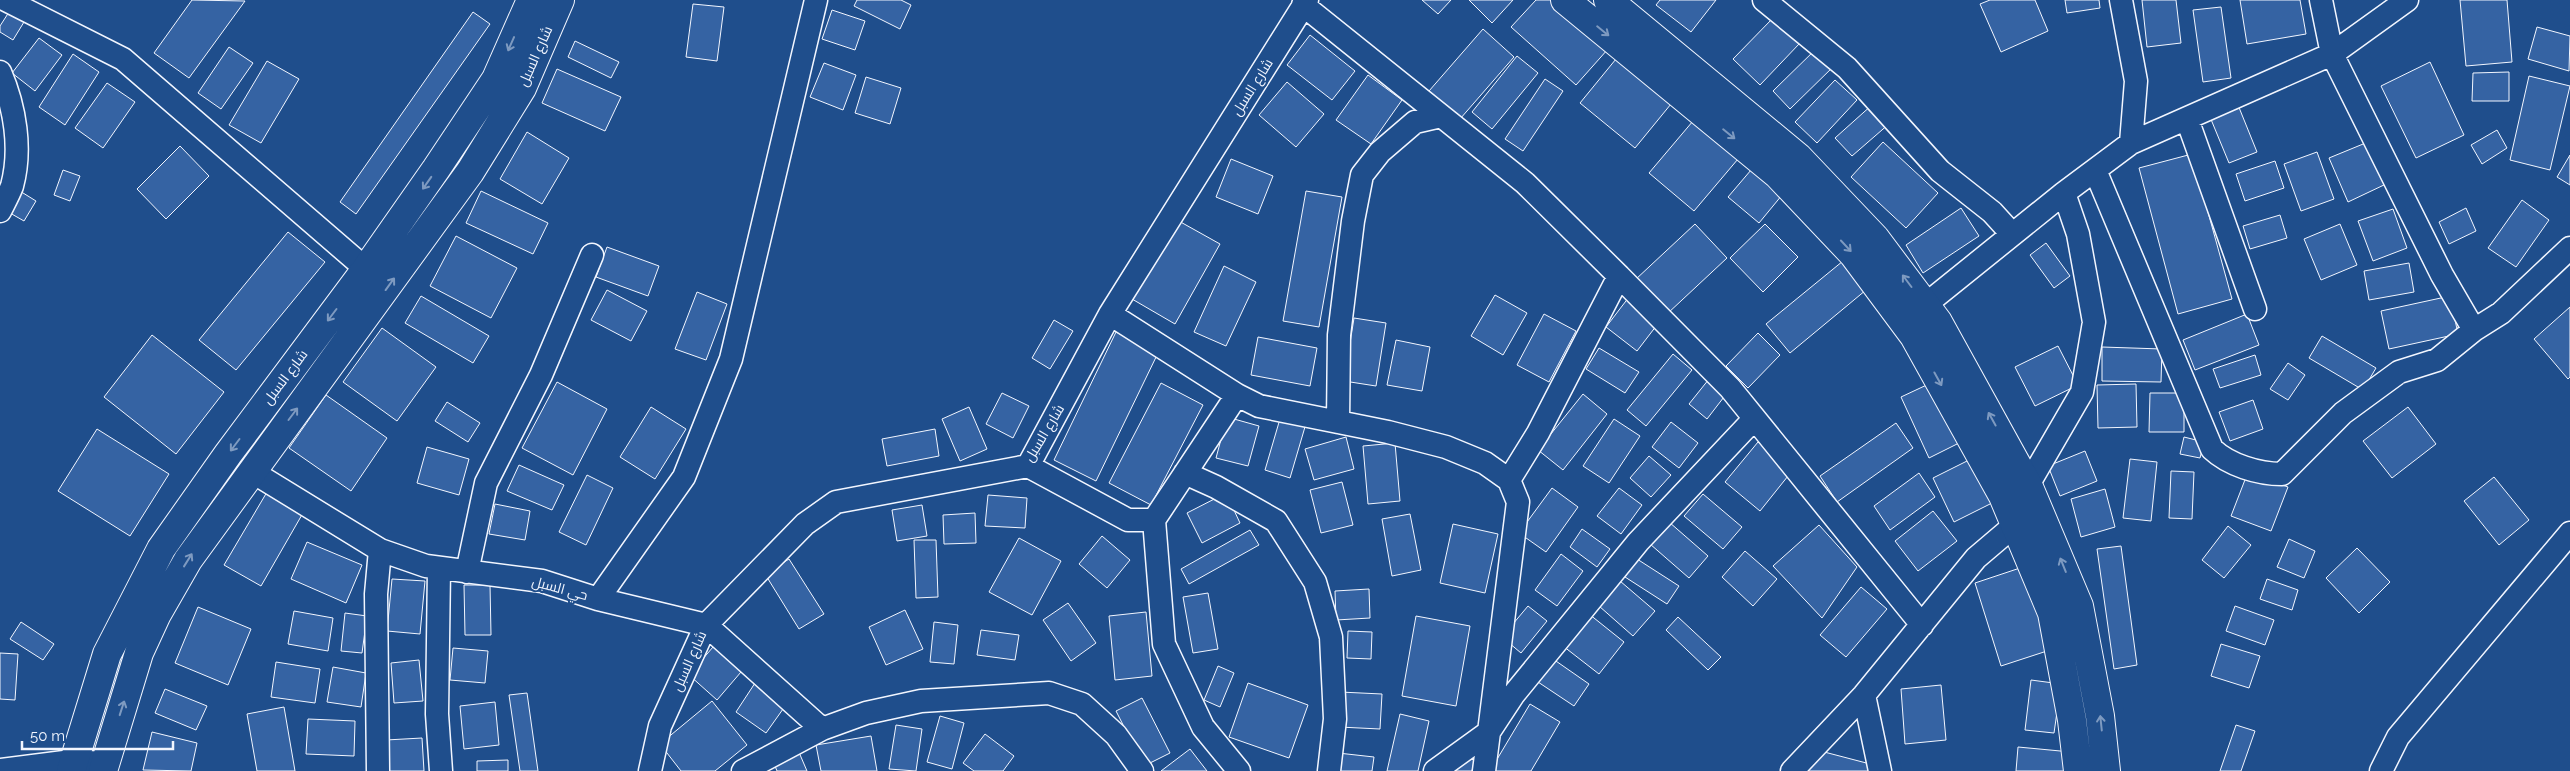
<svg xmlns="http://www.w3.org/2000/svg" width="2570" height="771" font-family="Raleway,Cairo,sans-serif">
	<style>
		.building { fill: #3563a3; stroke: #f2f6ff }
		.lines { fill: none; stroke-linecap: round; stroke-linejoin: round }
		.minor-casing { stroke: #f2f6ff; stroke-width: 25 }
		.major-casing { stroke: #f2f6ff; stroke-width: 30 }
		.minor { stroke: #1f4e8c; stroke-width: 22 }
		.major { stroke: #1f4e8c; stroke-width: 28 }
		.oneway { stroke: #7e9ac0 }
		.labels { text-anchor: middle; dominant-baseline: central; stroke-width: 4; stroke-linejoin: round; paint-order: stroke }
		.street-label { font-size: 14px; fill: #f2f6ff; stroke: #1f4e8c }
	</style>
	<rect width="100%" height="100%" fill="#1f4e8c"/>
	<path class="building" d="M192 0 245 1 189 78 154 53Z
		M857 0H901L911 5 900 29 854 6Z
		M1422 0H1451L1438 14Z
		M1469 0H1513L1492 23Z
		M1536 0H1554L1608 49 1576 85 1511 27Z
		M1660 0H1716L1691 32 1656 5Z
		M1990 0H2035L2048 31 2001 52 1980 4Z
		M2065 0H2099L2100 8 2067 13Z
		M2142 0H2176L2181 43 2147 47Z
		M2240 0H2300L2306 34 2247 44Z
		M2460 0H2507L2512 62 2466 66Z
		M693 4 724 7 717 61 686 57Z
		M2221 7 2231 78 2203 82 2193 10Z
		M832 10 865 21 855 50 822 39Z
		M9 12 24 22 13 40 0 32V26Z
		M473 12 490 24 356 214 340 202Z
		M1773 18 1800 43 1760 85 1733 59Z
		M2537 27 2570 36 2569 71 2528 59Z
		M1483 29 1514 57 1460 119 1429 91Z
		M1310 35 1355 71 1332 100 1287 65Z
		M39 38 62 55 35 91 12 73Z
		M575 41 619 62 611 78 568 57Z
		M229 47 253 63 221 109 198 93Z
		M1818 47 1835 65 1790 109 1773 91Z
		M73 54 99 72 65 125 39 107Z
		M1517 56 1538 73 1492 129 1472 112Z
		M1616 59 1671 104 1635 148 1580 103Z
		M267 61 299 79 261 143 229 125Z
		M2430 62 2464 135 2416 158 2381 86Z
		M824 63 856 75 843 110 810 97Z
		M557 69 621 97 605 131 542 103Z
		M2509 72V101H2472L2473 73Z
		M1368 75 1402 100 1371 144 1336 120Z
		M2529 76 2570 86 2550 170 2510 160Z
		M866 77 901 88 890 124 855 113Z
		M1545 79 1563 91 1523 151 1505 139Z
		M1835 80 1857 100 1817 143 1795 122Z
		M1287 82 1324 114 1296 147 1259 115Z
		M107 83 135 102 103 148 75 128Z
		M1873 104 1890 123 1852 156 1835 138Z
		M2238 105 2257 152 2229 163 2210 117Z
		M1693 121 1738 159 1694 211 1649 173Z
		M2497 130 2507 148 2482 164 2471 145Z
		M527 132 569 158 542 204 500 179Z
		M1883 142 1938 193 1906 228 1851 177Z
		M2368 142 2386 184 2348 202 2329 158Z
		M180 146 209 176 166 219 137 189Z
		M2317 152 2334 199 2301 211 2284 164Z
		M2192 154 2232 299 2178 314 2139 168Z
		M2570 155V185L2557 177Z
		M1231 159 1273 176 1258 214 1216 197Z
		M2275 161 2284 188 2245 201 2236 174Z
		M1757 163 1787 189 1759 223 1728 197Z
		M63 170 80 176 70 201 54 195Z
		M15 188 36 201 24 221 3 209Z
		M481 191 548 223 533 254 466 223Z
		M1306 191 1342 197 1319 327 1283 321Z
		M2522 200 2549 220 2516 267 2488 248Z
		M1961 208 1979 236 1923 273 1906 245Z
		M2466 208 2476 231 2449 244 2439 222Z
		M2393 209 2407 248 2373 261 2358 221Z
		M2280 215 2287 238 2250 249 2243 226Z
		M1177 220 1220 244 1175 324 1132 299Z
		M1695 224 1727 258 1667 314 1635 280Z
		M1765 224 1798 257 1763 292 1730 258Z
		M2340 224 2357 265 2321 280 2304 239Z
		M288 232 325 262 236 370 199 340Z
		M456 236 517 268 491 318 430 286Z
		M2046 243 2070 276 2054 288 2030 255Z
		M607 247 659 266 648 296 596 277Z
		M1843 261 1866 290 1790 353 1766 324Z
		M2409 263 2414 292 2369 300 2364 271Z
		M1224 266 1256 282 1226 346 1194 332Z
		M607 290 647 311 631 341 591 320Z
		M697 292 727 304 706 360 675 349Z
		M1495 295 1527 313 1503 355 1471 336Z
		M421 296 489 336 473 363 405 323Z
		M2450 296 2458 334 2389 349 2381 311Z
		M1629 297 1660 321 1637 351 1606 327Z
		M2570 307V377L2568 379 2534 339Z
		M1544 314 1576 331 1549 382 1517 365Z
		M2247 314 2259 345 2195 370 2183 340Z
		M1354 318 1386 323 1376 386 1344 381Z
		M1054 320 1073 331 1050 369 1032 358Z
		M382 328 436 367 397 421 343 382Z
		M1116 332 1158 353 1096 481 1054 460Z
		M1758 333 1780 355 1748 388 1726 366Z
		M152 335 224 392 176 454 104 397Z
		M2322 336 2376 368 2363 390 2309 358Z
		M1258 337 1317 348 1310 386 1251 375Z
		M1396 340 1430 347 1422 391 1387 385Z
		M2058 346 2078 385 2035 406 2015 367Z
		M2102 347 2162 349 2161 382 2102 381Z
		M1599 348 1639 372 1625 393 1586 369Z
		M1673 354 1692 370 1646 426 1627 410Z
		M2255 355 2261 375 2220 388 2213 369Z
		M2288 363 2305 375 2288 400 2270 389Z
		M1709 379 1727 393 1707 419 1689 404Z
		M557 382 607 409 573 475 522 448Z
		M1933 382 1961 442 1929 458 1901 397Z
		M1161 383 1203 405 1151 505 1109 483Z
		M2136 384 2137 427 2098 428 2097 385Z
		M1002 393 1029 406 1013 438 986 424Z
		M2150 393H2184V432H2149Z
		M1583 394 1607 414 1563 470 1538 450Z
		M326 395 387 438 351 491 289 448Z
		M2253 400 2263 429 2230 441 2219 412Z
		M447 402 480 423 468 442 435 421Z
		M651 407 686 429 655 479 620 457Z
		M969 407 987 449 960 461 942 419Z
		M2408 407 2436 444 2392 478 2363 441Z
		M1282 412 1307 420 1290 478 1265 470Z
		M1227 417 1259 426 1248 466 1216 458Z
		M1614 419 1640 436 1609 483 1583 466Z
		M1671 422 1698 443 1679 468 1652 447Z
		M1896 423 1913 448 1837 502 1820 476Z
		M97 429 169 474 130 536 58 491Z
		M935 429 939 456 887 466 882 439Z
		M1346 437 1354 469 1314 480 1305 449Z
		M2184 437 2204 442 2200 458 2180 454Z
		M1758 442 1792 471 1760 511 1725 482Z
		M1395 443 1400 501 1368 504 1363 446Z
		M427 447 469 459 459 495 417 483Z
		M2085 451 2097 481 2060 496 2048 466Z
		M1649 456 1671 475 1651 497 1630 478Z
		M1973 458 1994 502 1954 522 1933 478Z
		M2130 459 2157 462 2151 521 2123 518Z
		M519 465 564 485 552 510 507 491Z
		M2171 471 2194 472 2192 519 2169 518Z
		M2248 472 2288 487 2271 531 2231 516Z
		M1919 473 1935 497 1890 530 1874 506Z
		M587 475 613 488 586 545 559 532Z
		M2494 477 2529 520 2499 545 2464 501Z
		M1342 482 1353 525 1321 533 1310 490Z
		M1552 488 1578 507 1546 552 1519 533Z
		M1619 488 1642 505 1621 534 1597 516Z
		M2105 489 2115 527 2081 537 2071 499Z
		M267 492 303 513 261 586 224 565Z
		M1226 493 1240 523 1202 543 1187 513Z
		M1703 494 1742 527 1723 549 1684 516Z
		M988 495 1027 498 1025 528 985 526Z
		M495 504 530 511 525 540 489 534Z
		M922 505 927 536 897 541 892 510Z
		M1933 511 1957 541 1918 571 1895 541Z
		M975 513 976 543 944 544 943 515Z
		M1410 514 1421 570 1392 576 1382 519Z
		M1669 522 1708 556 1689 578 1650 544Z
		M1453 524 1498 534 1485 593 1440 583Z
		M1819 525 1857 567 1822 618 1773 566Z
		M2228 526 2251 545 2224 578 2202 560Z
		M1582 529 1610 549 1597 567 1570 547Z
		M1250 530 1259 545 1189 584 1181 569Z
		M1102 536 1130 560 1107 588 1079 564Z
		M1019 538 1061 561 1032 615 989 592Z
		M2289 539 2315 551 2304 578 2277 567Z
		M914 540H936L938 597 916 598Z
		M307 542 362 565 346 603 291 579Z
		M2121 546 2137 665 2114 669 2097 549Z
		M2357 548 2390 582 2359 613 2326 578Z
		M1745 551 1777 579 1753 606 1722 577Z
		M1561 554 1583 571 1557 606 1535 590Z
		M789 559 824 614 799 629 765 574Z
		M1637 559 1679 586 1667 604 1625 577Z
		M2023 567 2050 650 2001 666 1975 583Z
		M392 579 425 581 420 634 387 631Z
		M2267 579 2298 590 2292 610 2260 599Z
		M1620 581 1655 611 1633 636 1599 606Z
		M464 585H490L491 635H465Z
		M1861 587 1887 609 1846 657 1820 635Z
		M1369 589 1370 618 1336 620 1335 591Z
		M1208 593 1218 649 1193 653 1183 597Z
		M1068 603 1096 643 1071 661 1043 620Z
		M1528 606 1547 621 1521 653 1502 637Z
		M2235 606 2274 620 2265 645 2226 631Z
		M198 607 251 629 228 685 175 663Z
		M905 610 923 649 886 665 869 627Z
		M294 611 333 618 328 651 288 644Z
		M1146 612 1152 676 1115 680 1109 616Z
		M345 613 367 616 362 653 341 651Z
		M1589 614 1624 642 1599 674 1563 646Z
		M1416 616 1470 626 1456 706 1402 696Z
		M1678 617 1721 657 1708 670 1666 630Z
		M21 622 54 644 43 660 10 639Z
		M934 622 958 625 954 664 930 662Z
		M981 630 1019 635 1015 660 977 655Z
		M1348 631 1372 632 1371 659 1347 658Z
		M719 640 747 665 717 700 689 675Z
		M2221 644 2260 656 2249 688 2211 676Z
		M453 648 488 651 485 683 450 680Z
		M0 653 18 654 15 700 0 699Z
		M1553 659 1589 684 1574 706 1538 682Z
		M419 660 423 701 394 703 391 663Z
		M276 662 320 669 315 703 271 697Z
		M1218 666 1234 673 1220 707 1204 700Z
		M333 667 366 673 361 707 327 702Z
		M757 680 788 702 766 733 736 712Z
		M2031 680 2061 684 2054 733 2025 730Z
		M1248 683 1308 705 1289 758 1229 737Z
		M1941 685 1946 740 1905 744 1901 689Z
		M165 689 207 706 196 730 155 713Z
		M1340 692 1382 694 1380 729 1339 727Z
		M527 693 538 771H520L509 695Z
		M1142 698 1170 753 1144 766 1116 711Z
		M712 701 747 745 715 771H681L660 744Z
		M495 702 499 745 464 749 460 706Z
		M1530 704 1560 722 1531 771H1490Z
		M284 707 295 771H257L247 714Z
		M1400 714 1429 721 1418 771H1387Z
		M940 716 964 723 952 769 927 762Z
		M308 719 355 721 354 756 306 754Z
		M896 725 922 729 916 771 889 769Z
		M2236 725 2255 731 2241 771H2220Z
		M152 732 197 743 191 771 143 770Z
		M985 734 1014 756 1003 771H974L963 763Z
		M871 736 877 771H821L816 745Z
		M422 738 424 771H388L386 740Z
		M2018 747 2071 752 2069 771H2016Z
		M1809 748 1874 765 1872 771H1803Z
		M1190 749 1207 771H1161Z
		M798 750 807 771H777L773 761Z
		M1338 753 1374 757 1372 771H1335Z
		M1476 753 1472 771H1443Z
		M508 760V771H477V761Z"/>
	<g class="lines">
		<defs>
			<path id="minor" d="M6 0 123 59 366 269
				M1764 0 1847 68 1940 171 1992 212 2012 234
				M2121 0 2136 81 2131 143
				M2321 0 2332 54 2442 275 2474 330 2501 313 2570 248
				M1303 5 1525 183 1619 276
				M0 72C15 107 22 149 12 186 9 194 4 203 0 211
				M2187 119 2255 309
				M2095 170 2212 449C2229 465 2258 474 2282 474L2343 413 2399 372 2437 360 2474 330
				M1925 305 2064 193 2131 143 2332 54 2407 0
				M1110 314 1237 395 1259 406 1388 432 1446 447 1485 463 1509 480 1518 502 1489 732 1435 771
				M1338 422 1339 335 1353 221 1362 175 1380 152 1415 122 1441 116
				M1028 466 1128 520H1154L1237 395
				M251 471 380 550 426 566 542 581 598 599 706 625 822 729
				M1185 473 1216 487 1276 521 1315 582 1331 637 1335 719 1329 771
				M1509 480 1538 433 1619 276 1730 388 1922 625
				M2028 485 2082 392 2094 322 2078 234 2064 193
				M1154 520 1164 644 1203 727 1239 771
				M439 568 437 714 441 771
				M467 572 486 483 541 375 592 255
				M598 599 684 477 731 359 816 0
				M1864 695 1880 771
				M0 770 72 761 104 763
				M378 771 376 594 380 550
				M650 771 660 726 706 625 805 524 836 502 1028 466 1110 314 1307 0
				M743 771 822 729 866 713 921 701 1049 693 1082 704 1116 735 1142 771
				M1484 771 1489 732 1514 694 1638 542 1754 419
				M1792 771 1864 695 1976 558 2016 524
				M2381 771 2398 737 2570 533"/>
			<path id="major" d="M1565 0 1778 175 1853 254 1914 336 2003 496 2052 613 2072 720 2078 771
				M1608 0 1798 157 1875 238 1938 322 2028 485 2079 606 2100 716 2106 771
				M71 771 107 654 161 549 228 454 366 269 436 169 496 79 531 0
				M103 771 139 653 157 614 188 560 470 172 522 88 560 0"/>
		</defs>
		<use href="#minor" class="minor-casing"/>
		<use href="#major" class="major-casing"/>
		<use href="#minor" class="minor"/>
		<use href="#major" class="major"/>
	</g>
	<defs><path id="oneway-shaft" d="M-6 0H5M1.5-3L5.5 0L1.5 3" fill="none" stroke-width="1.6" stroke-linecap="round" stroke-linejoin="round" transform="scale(1.25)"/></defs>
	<g class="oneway">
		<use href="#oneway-shaft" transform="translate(1603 31) rotate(39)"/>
		<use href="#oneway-shaft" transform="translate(511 44) rotate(114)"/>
		<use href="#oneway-shaft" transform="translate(1729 134) rotate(39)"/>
		<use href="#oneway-shaft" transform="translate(427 183) rotate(125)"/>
		<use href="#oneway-shaft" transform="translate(1846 246) rotate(47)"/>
		<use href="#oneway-shaft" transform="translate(1907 281) rotate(-127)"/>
		<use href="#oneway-shaft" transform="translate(390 284) rotate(-54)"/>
		<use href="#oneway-shaft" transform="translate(332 315) rotate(127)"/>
		<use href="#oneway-shaft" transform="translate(1938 379) rotate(61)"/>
		<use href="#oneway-shaft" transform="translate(293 414) rotate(-53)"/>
		<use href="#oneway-shaft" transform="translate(1992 419) rotate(-119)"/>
		<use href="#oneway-shaft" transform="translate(235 445) rotate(127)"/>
		<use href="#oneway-shaft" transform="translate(188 560) rotate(-58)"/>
		<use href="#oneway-shaft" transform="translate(2063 565) rotate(-112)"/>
		<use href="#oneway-shaft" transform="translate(122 708) rotate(-72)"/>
		<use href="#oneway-shaft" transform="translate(2101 723) rotate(-96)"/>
	</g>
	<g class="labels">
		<g class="street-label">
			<text transform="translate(535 56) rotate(-66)">شارع السبل</text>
			<text transform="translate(1252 87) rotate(-58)">شارع السبل</text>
			<text transform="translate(285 377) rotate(-53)">شارع السبل</text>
			<text transform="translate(1044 433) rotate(-59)">شارع السبل</text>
			<text transform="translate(560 588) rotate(15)">حي السبل</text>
			<text transform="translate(689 661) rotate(-66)">شارع السبل</text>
		</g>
	</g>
	<path d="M22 741v8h151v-8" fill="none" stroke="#f2f6ff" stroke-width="2.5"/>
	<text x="30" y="741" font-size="15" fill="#f2f6ff" stroke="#1f4e8c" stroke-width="4" paint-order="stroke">50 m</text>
</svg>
